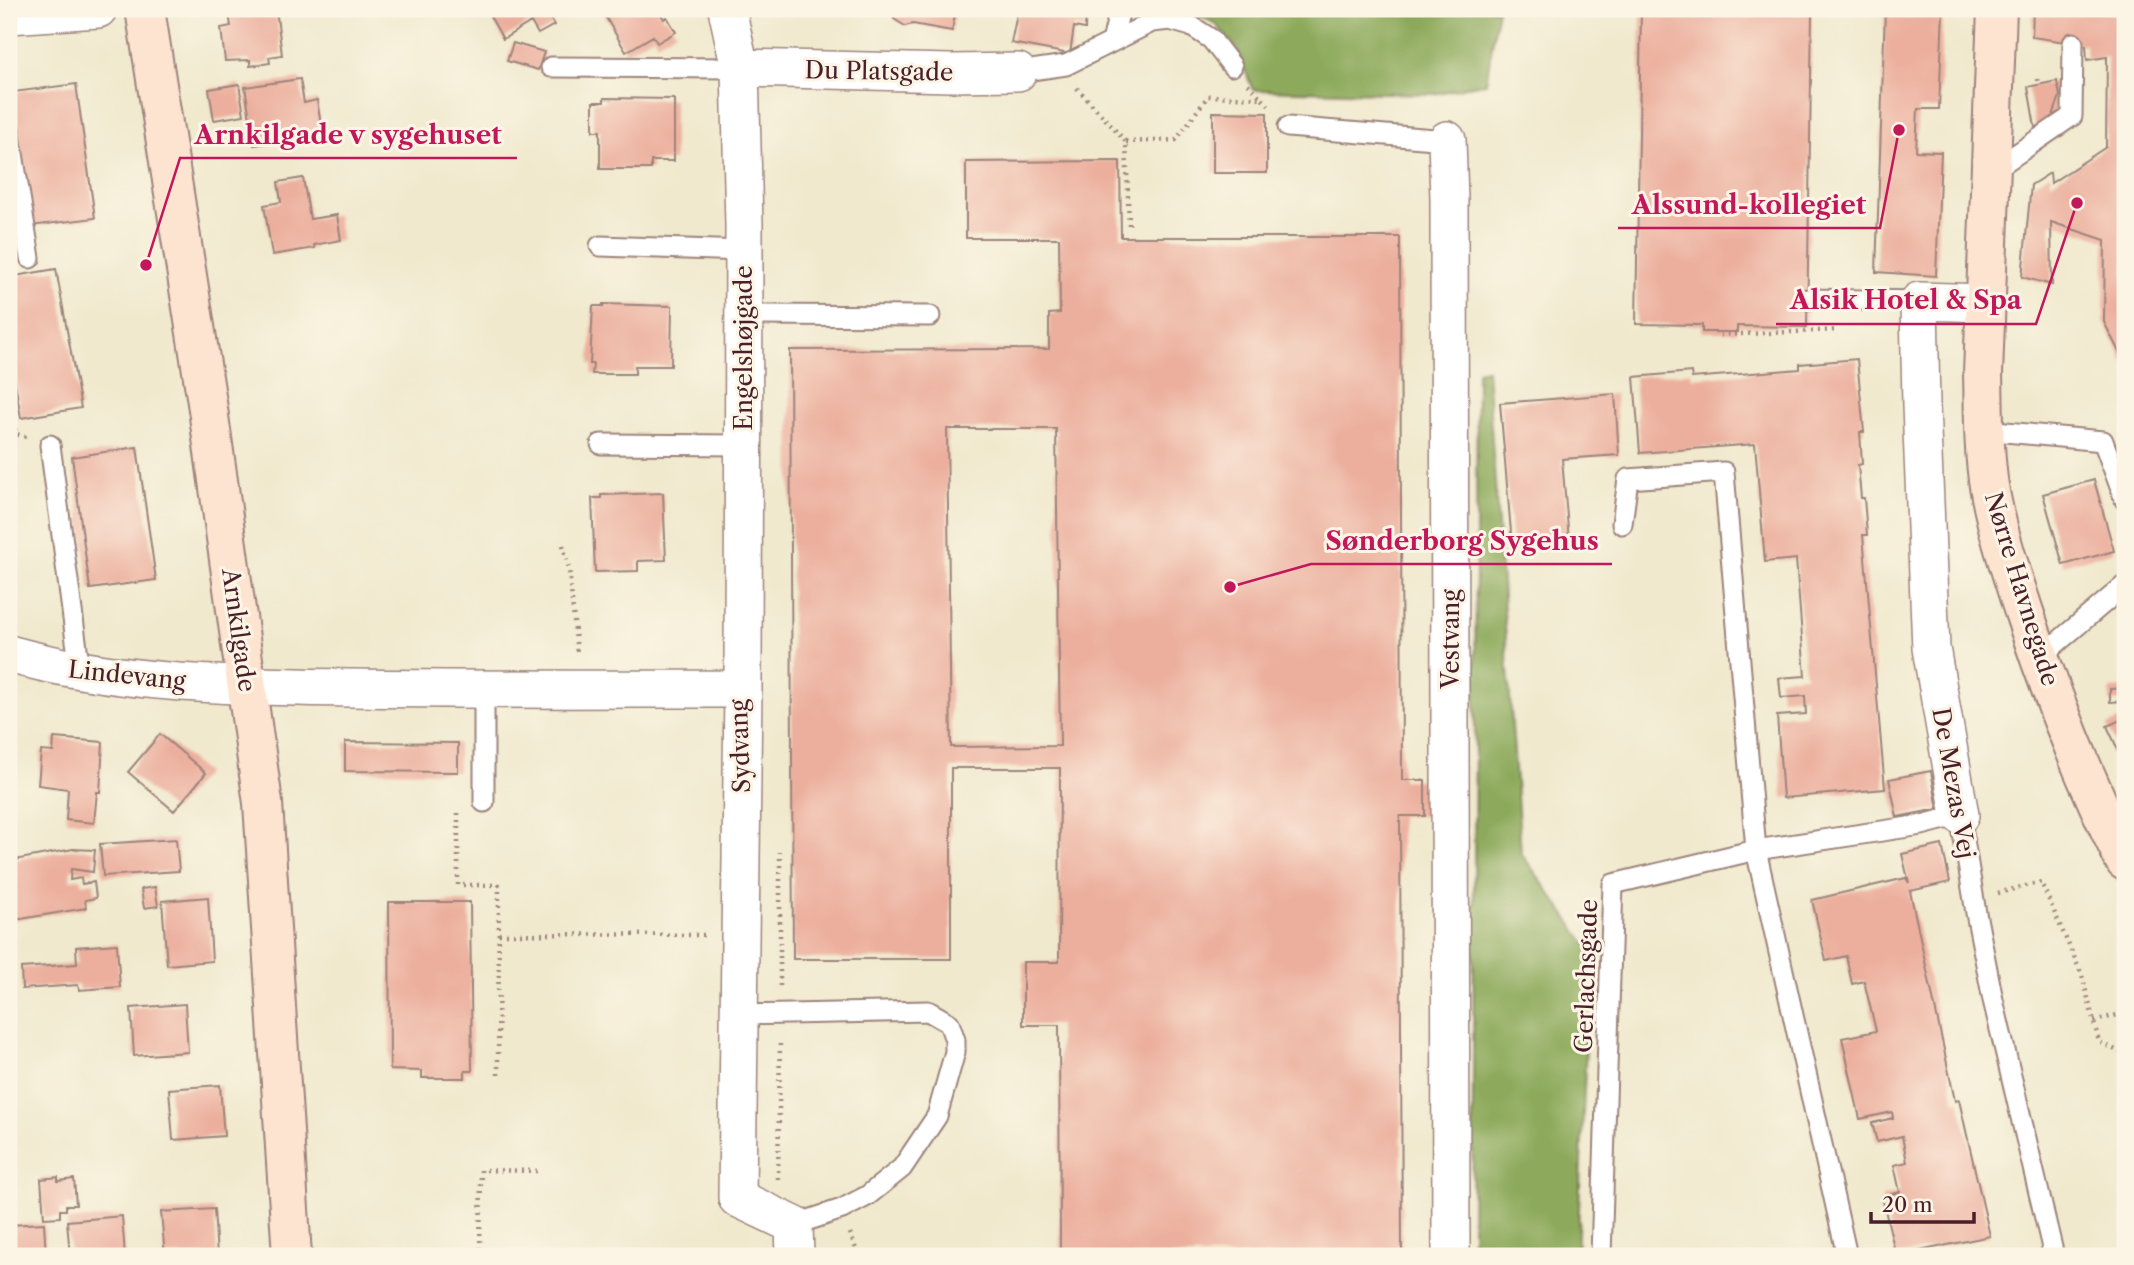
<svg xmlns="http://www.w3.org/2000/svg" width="2134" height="1265" font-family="'Libre Caslon Text',serif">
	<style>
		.forest { fill: #8daa5c; stroke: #6c6444; stroke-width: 2 }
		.building { fill: #ecaf9d; fill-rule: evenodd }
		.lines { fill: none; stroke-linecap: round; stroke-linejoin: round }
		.lane-casing { stroke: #9d847c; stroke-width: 23 }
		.street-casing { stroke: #9d847c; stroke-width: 40 }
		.secondary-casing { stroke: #9d847c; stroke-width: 42 }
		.path { stroke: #9d847c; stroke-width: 4.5; stroke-dasharray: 2 5; stroke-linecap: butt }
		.lane { stroke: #fff; stroke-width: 19 }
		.street { stroke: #fff; stroke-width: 37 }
		.secondary { stroke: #fde4d1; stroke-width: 38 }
		.labels { text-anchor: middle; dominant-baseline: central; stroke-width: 6; stroke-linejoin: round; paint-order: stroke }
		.street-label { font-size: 24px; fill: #4a1f2b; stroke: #fcf5e5 }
		.leader { fill: none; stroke: #c2185b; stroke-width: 2.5 }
		.callout-dot { fill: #c2185b; stroke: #fcf5e5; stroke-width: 2.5 }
		.callout-label { font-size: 26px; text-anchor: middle; font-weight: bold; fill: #c2185b; stroke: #fcf5e5; stroke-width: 6; stroke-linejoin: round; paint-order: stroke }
	</style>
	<rect width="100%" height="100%" fill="#fcf5e5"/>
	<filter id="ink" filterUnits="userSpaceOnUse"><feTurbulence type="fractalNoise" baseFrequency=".0143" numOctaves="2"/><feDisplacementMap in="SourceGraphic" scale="14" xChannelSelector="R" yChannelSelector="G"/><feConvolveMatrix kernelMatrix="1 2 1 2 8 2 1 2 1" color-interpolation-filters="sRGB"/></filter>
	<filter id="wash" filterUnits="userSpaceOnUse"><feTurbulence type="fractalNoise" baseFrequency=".00686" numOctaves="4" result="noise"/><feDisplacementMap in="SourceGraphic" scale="28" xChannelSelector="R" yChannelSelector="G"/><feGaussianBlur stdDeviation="1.57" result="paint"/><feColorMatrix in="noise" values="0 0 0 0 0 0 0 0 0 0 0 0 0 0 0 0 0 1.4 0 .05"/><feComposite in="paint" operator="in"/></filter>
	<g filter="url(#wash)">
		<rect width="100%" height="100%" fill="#f0e9ce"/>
		<path class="forest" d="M1181 9H1498L1486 83 1434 94 1253 90 1236 48 1215 23Z
			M1487 369 1521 853 1590 949 1577 1256H1472L1477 371Z"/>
		<g id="blocks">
			<path class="building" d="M228 9H276L282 55 269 57 270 63 250 66V60L225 61 221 28 231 26Z
				M486 9H545L554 25 538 34 531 22 503 39Z
				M601 9H658L664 19 667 17 676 32 657 43 653 36 626 52Z
				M893 9H956L952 31 913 24 905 26 894 19Z
				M1018 9H1086L1085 29 1074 27 1070 54 1011 43Z
				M1885 9H1943L1939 109H1918L1916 151 1941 152 1936 276 1876 272Z
				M2033 9H2125V364L2104 322 2105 240 2051 222 2052 285 2022 277 2031 185 2050 173 2051 183 2106 147 2107 57 2087 60 2086 45 2032 37Z
				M1641 10 1812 13 1807 327 1737 326V332H1702V325L1636 324Z
				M513 43 544 52 538 70 507 61Z
				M300 79 304 103 317 100 322 131 307 133 308 137 254 145 245 87Z
				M2057 81 2060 96 2050 124 2035 127 2028 87Z
				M76 84 95 218 31 226 13 92Z
				M239 84 244 115 214 120 209 89Z
				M604 98 674 99V161H651V169H600V131H593V102H604Z
				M1213 112 1267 113V173H1213Z
				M1120 161 1121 237H1400L1402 780H1425V816H1400L1402 1256H958V1253H1060L1059 1025H1023V962H1059L1060 768H951V959H793L790 350 1049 349V314L1060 313 1059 238H966V162ZM947 429H1056L1060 746 951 747Z
				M303 178 310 219 337 215 341 240 314 245 315 248 272 255 264 205 281 202 278 182Z
				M56 269 81 408 21 418 9 347V277Z
				M603 304 672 306 671 366H635V374H592L593 364H590L593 306H603Z
				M1857 359 1864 432H1860L1862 464 1858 465 1861 498H1864L1867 535H1863L1885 789 1783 798 1777 716 1806 714 1805 696 1781 698 1779 678 1805 676 1796 559 1765 562 1755 444 1640 453 1634 377 1691 372 1692 378 1800 369V364Z
				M1615 394 1619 455 1562 459 1569 540 1512 544 1500 403Z
				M137 447 156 580 90 589 72 457Z
				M2094 480 2114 551 2063 565 2043 494Z
				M663 493 666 560 638 561V571L595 572 592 498H601V495Z
				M2125 688V701L2110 702V689Z
				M2125 718V765L2107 726Z
				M160 734 206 773 174 811 128 772Z
				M54 738 103 742 100 792H97L94 823 66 820 68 789 38 785 41 751 53 752Z
				M345 742 458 743V772L345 771Z
				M1931 771 1938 809 1897 817 1889 779Z
				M176 839 179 871 103 876 100 844Z
				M1942 845 1950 882 1910 891 1955 1101 1959 1100 1990 1236 1896 1256 1882 1197 1900 1192 1894 1165 1907 1162 1902 1136 1877 1142 1872 1123 1893 1118 1892 1112 1860 1119 1842 1038 1876 1031 1864 981 1852 984 1846 956 1826 961 1812 900 1906 878 1909 883 1902 854Z
				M73 849 95 850 93 872 71 869 70 880 81 878 82 884 94 882 96 898 85 900 86 908 9 921V861Z
				M155 887 158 906 144 908 141 889Z
				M208 897 212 961 167 965 162 901Z
				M389 902H470L472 1071H465V1078H422V1071L390 1070Z
				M117 944 120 987 79 990 78 985 22 989 21 968 77 964 76 947Z
				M185 1004 188 1052 134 1056 131 1008Z
				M220 1085 224 1136 173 1140 169 1089Z
				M58 1177V1181L74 1179 76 1205H66V1210H60V1217L44 1218 41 1179Z
				M214 1209 217 1256H165L161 1212Z
				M122 1216 125 1256H70L67 1221Z
				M44 1223 46 1256H9V1225Z"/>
		</g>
	</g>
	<g filter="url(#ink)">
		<use href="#blocks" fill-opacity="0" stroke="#9d847c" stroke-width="2"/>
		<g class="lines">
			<defs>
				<path id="lane" d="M1112 42 1120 9
					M551 67 740 68
					M1018 72 1066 65 1152 22 1170 20 1191 26 1211 39 1232 66
					M1288 127 1447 140
					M9 129 30 258
					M1992 171 2072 116 2073 43
					M600 246 744 251
					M1807 299 1919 301
					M743 315 930 316
					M1984 430 2103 441 2125 500
					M601 444 743 445
					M50 445 80 671
					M1622 524 1628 479 1724 472 1756 850 1847 1256
					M2039 658 2125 585
					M484 689V802
					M739 1015 928 1011 949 1023 955 1040V1052L937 1116 902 1168 867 1196 842 1209 794 1225
					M1601 1256 1613 884 1756 850 1922 825 1960 815 1976 913 1993 1000 2054 1256"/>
				<path id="street" d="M727 9 740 68 744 225 743 689 737 1198 794 1225 795 1256
					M9 15 98 9
					M740 68 951 73 1018 72
					M1447 140 1449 199 1451 1256
					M9 654C119 685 237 686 350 688 481 690 612 689 743 689
					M1960 815 1931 648 1921 406 1919 301 1986 303"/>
				<path id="secondary" d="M145 9 208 409 263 803 292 1256
					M1997 9 1983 374C1984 411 1983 449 1989 486 1996 527 2010 569 2023 609 2051 695 2085 780 2125 861"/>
			</defs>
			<use href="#lane" class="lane-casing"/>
			<use href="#street" class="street-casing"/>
			<use href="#secondary" class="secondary-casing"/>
			<path class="path" d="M2038 79 2039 85
				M1248 84 1271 108
				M1077 88 1126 142 1129 225
				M1126 142 1176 140 1208 96 1261 98
				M1720 335 1838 330
				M9 387 16 434 26 437
				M563 545 569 569 577 653
				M458 813V885H499L498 1076
				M1998 893 2041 882 2082 975 2099 1042 2124 1054 2125 1058
				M499 934 704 935
				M780 986V852
				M2094 1021 2125 1013
				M778 1179 780 1041
				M850 1233 856 1249 863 1256
				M480 1256 481 1170 537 1171"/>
			<use href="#lane" class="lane"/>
			<use href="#street" class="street"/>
			<use href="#secondary" class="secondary"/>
		</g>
	</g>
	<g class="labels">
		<g class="street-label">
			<text transform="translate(879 71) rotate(1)">Du Platsgade</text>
			<text transform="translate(743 348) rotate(-90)">Engelshøjgade</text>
			<text transform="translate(2022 589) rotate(73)">Nørre Havnegade</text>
			<text transform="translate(239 630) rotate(82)">Arnkilgade</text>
			<text transform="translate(1450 639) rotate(-90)">Vestvang</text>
			<text transform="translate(127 675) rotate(6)">Lindevang</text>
			<text transform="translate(740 746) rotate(-92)">Sydvang</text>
			<text transform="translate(1954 783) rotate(80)">De Mezas Vej</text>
			<text transform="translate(1586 976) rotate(-88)">Gerlachsgade</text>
		</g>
	</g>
	<path class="leader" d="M146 265L180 158H517M1899 130L1880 228H1618M2077 203L2036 324H1776M1230 587L1311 564H1612"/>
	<g class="callout-dot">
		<circle cx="146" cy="265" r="7"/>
		<circle cx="1899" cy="130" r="7"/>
		<circle cx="2077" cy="203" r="7"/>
		<circle cx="1230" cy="587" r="7"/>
	</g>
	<g class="callout-label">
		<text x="348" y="144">Arnkilgade v sygehuset</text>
		<text x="1749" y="214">Alssund-kollegiet</text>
		<text x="1906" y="309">Alsik Hotel &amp; Spa</text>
		<text x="1462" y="550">Sønderborg Sygehus</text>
	</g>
	<rect width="2134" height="1265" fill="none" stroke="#fcf5e5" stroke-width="35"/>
	<path d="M1871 1212v10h103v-10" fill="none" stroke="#4a1f2b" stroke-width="3.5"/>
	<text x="1882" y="1212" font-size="21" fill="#4a1f2b" stroke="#fcf5e5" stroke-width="5" paint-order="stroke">20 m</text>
</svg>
